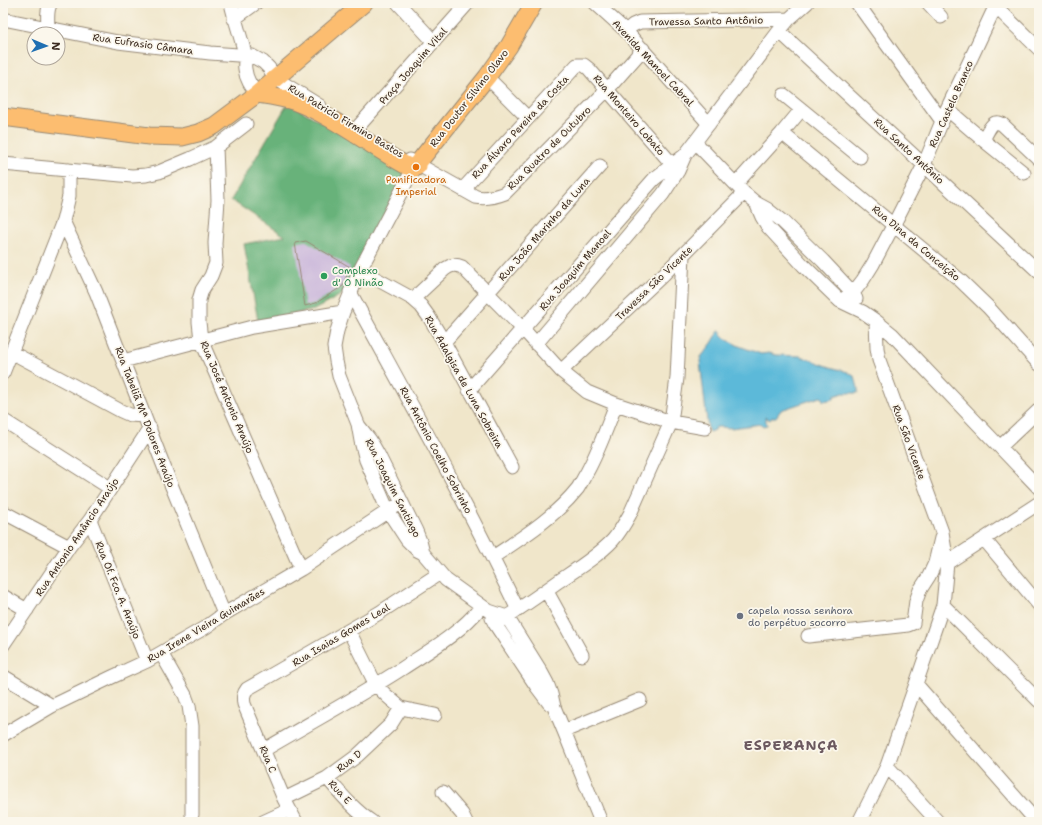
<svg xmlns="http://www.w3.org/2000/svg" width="1042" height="825" font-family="'Shantell Sans',sans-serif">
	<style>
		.forest { fill: #67b27a; stroke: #516e4c }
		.water { fill: #5bb9d9; stroke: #4b727c }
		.building { fill: #c6b1d9 }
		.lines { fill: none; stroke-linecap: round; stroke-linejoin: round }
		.minor-casing { stroke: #968874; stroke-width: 15 }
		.major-casing { stroke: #968874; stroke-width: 19 }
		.minor { stroke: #fff; stroke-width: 13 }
		.major { stroke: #fcbd6f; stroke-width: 17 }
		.food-dot { fill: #e8710a; stroke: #fbf7ec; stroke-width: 1.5 }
		.leisure-dot { fill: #2e9e5b; stroke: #fbf7ec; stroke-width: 1.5 }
		.worship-dot { fill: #6b7280; stroke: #fbf7ec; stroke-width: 1.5 }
		.labels { text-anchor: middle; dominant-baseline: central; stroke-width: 3.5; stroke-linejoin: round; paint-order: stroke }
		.street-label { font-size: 10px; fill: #3b2a1e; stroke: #fbf7ec }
		.food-label { font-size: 10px; fill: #c56008; stroke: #fbf7ec }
		.leisure-label { font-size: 10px; fill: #27864d; stroke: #fbf7ec; text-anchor: start }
		.worship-label { font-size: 10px; fill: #5b616d; stroke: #fbf7ec; text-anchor: start }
		.district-label { font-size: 14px; font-weight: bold; letter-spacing: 1px; fill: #6c595f; stroke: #fbf7ec }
	</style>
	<rect width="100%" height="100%" fill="#fbf7ec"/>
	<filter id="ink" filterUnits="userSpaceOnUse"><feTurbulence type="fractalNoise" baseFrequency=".025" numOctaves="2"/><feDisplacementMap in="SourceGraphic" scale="8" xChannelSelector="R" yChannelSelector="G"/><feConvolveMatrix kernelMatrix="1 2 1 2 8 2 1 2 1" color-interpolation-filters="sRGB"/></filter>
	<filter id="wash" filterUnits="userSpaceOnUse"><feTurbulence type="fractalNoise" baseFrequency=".012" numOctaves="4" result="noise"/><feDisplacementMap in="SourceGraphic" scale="16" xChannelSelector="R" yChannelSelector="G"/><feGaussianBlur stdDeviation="0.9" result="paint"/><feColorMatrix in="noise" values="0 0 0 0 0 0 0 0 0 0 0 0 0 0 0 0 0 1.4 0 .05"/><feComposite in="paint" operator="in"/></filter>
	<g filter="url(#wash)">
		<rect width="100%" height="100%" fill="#f0e6ca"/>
		<path class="forest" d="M288 103 406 170 350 290 314 310 258 321 244 244 285 236 231 200Z"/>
		<path class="water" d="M719 331H721V334L726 339 739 346 761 354 769 353 776 355 800 356 830 367 848 372 855 377 858 388V393H843L834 396V399L823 401V398L820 397 781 410 776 417H772L770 420 765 417 767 425 763 426 761 424 731 428 720 427H716L715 430 709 432 708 430 700 361 701 357 712 343Z"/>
		<g id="blocks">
			<path class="building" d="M306 241 350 267 343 286 316 303 305 306 295 243Z"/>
		</g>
	</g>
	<g filter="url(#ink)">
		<use href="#blocks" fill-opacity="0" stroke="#968874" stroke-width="1"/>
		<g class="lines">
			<defs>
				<path id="minor" d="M231 3C235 21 241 37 245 54 246 59 244 64 245 69 246 79 251 86 257 94
					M398 3 434 42
					M595 3 626 31 709 124
					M857 3 942 121
					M928 3 941 17
					M992 3 1039 49
					M3 19 118 42 210 53 252 56 263 62 269 68 275 78 320 106
					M234 19 256 3
					M48 28C48 20 46 10 51 3
					M626 31 633 25 640 22 789 19
					M779 31 924 165 1039 272
					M487 77 528 118
					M784 95 860 157
					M947 109 983 140 1024 173
					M357 128 468 3
					M782 133 960 280 988 307 1039 364
					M983 140C985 136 991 124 995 123 998 122 1000 123 1002 124L1039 159
					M695 142 744 193 756 203 767 209 782 221 823 261 853 293 856 299
					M216 147 218 200 215 243 216 263 211 276 202 290 199 300V322L201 340 301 569
					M410 160 476 197C487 199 495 197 505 193L607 90 643 49
					M3 164 132 176 146 175 159 172 190 159 216 147 246 124
					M413 169 360 270 343 312 337 331 334 347 336 361 339 376 358 424 361 441 366 460 388 511 407 540 417 550 423 553 446 580 489 611 507 617 540 670 547 683 551 694 554 707 564 731 601 822
					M736 184 782 133 801 110
					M463 189 577 65H584L589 69 678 171
					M756 203 762 217 768 227 803 265 840 301 863 312 876 321 892 334 1039 488
					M63 221 96 292 168 477 224 614
					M360 270 413 299 421 306 429 317 444 342 512 467
					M350 292C407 397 466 502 518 610
					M413 299 445 269C451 265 455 264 462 267L523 329 561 371 587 392 616 404 671 422 705 428
					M840 301 853 293 863 280 873 264 894 224 924 165 947 109 997 3
					M444 342 600 166
					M536 344 663 194 678 171 685 155 695 142 779 31 789 19 807 3
					M11 352 121 411 130 415 144 416
					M123 361 252 327 343 312
					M561 371 664 274 744 193
					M3 373 63 221 69 196V170
					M469 390 654 179 684 156
					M3 420 110 488
					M359 426 370 440 378 454 416 531 420 541 423 553
					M1000 447 1039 410
					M3 512 69 547
					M90 520 147 661
					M984 539 1039 605
					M493 557C523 537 555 517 578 488 581 483 584 477 587 472 599 450 607 427 616 404
					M947 563 1039 503
					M546 590 582 655
					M3 596 27 610
					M943 605 1039 701
					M492 618 495 624 537 687 549 703
					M495 624C517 611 538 596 559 581 577 569 598 556 613 540 620 532 625 523 630 514L671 422 677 378 683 255
					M349 631 376 685 387 696 401 708 435 715
					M808 636 908 625 913 623 916 601 920 590 929 576 935 563 941 538
					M3 645 69 547 90 520 150 428
					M161 653 185 695 189 706 192 726V815
					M3 676 52 706
					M916 684 1037 822
					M564 731 640 700
					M3 735 52 706 112 677 147 661 206 627 224 614 301 569 388 511 401 503
					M264 750C310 723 358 697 403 668 432 649 460 633 482 606
					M887 766 938 822
					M327 778C341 794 354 810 372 822
					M443 792 462 814 466 822
					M284 799 327 778 357 756 391 724 401 708
					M263 822 289 810
					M296 822 284 799 244 704C243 698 243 694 247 689L379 613 440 573
					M859 822 887 766 916 684 943 605 947 563 942 532 879 360 877 348 876 321"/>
				<path id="major" d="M257 94C270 96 284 98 296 102 338 118 373 149 413 169L418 166 417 164 487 77 509 46 534 3
					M3 117 149 136 182 137 198 133 214 126 257 94 364 3"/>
			</defs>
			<use href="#minor" class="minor-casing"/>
			<use href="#major" class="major-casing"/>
			<use href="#minor" class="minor"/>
			<use href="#major" class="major"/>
		</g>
	</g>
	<circle class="food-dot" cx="416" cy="167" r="4"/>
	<circle class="leisure-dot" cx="324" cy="276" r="4"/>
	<circle class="worship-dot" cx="740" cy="616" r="4"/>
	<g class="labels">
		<g class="street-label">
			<text transform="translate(706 21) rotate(-1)">Travessa Santo Antônio</text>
			<text transform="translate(143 44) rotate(8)">Rua Eufrasio Câmara</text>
			<text transform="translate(653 63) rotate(47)">Avenida Manoel Cabral</text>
			<text transform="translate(413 66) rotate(-49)">Praça Joaquim Vital</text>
			<text transform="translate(469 98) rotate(-52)">Rua Doutor Silvino Olavo</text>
			<text transform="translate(951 104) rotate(-66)">Rua Castelo Branco</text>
			<text transform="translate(629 115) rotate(49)">Rua Monteiro Lobato</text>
			<text transform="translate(346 121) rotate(31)">Rua Patricio Firmino Bastos</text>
			<text transform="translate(520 127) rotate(-47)">Rua Álvaro Pereira da Costa</text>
			<text transform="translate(549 148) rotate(-45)">Rua Quatro de Outubro</text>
			<text transform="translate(909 151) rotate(43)">Rua Santo Antônio</text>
			<text transform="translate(544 229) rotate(-49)">Rua João Marinho da Luna</text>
			<text transform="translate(916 243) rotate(40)">Rua Dina da Conceição</text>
			<text transform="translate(575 270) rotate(-49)">Rua Joaquim Manoel</text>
			<text transform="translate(654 283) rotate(-44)">Travessa São Vicente</text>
			<text transform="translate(464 382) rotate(61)">Rua Adalgisa de Luna Sobreira</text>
			<text transform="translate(227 397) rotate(67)">Rua José Antonio Araújo</text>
			<text transform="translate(145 417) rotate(69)">Rua Tabeliã Mª Dolores Araújo</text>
			<text transform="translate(909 442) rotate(70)">Rua São Vicente</text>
			<text transform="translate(436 450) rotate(62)">Rua Antônio Coelho Sobrinho</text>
			<text transform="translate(393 488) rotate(63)">Rua Joaquim Santiago</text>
			<text transform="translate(77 537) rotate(-56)">Rua Antonio Amâncio Araújo</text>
			<text transform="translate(118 590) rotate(68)">Rua Of. Fco. A. Araújo</text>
			<text transform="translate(206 625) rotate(-31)">Rua Irene Vieira Guimarães</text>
			<text transform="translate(341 635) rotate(-31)">Rua Isaias Gomes Leal</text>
			<text transform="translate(268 759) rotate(67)">Rua C</text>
			<text transform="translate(349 761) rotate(-38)">Rua D</text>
			<text transform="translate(340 792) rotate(47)">Rua E</text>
		</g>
		<g class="food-label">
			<text x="416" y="179">Panificadora<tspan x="416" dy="12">Imperial</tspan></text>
		</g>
		<g class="leisure-label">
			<text x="332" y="270">Complexo<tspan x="332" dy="12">d' O Ninão</tspan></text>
		</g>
		<g class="worship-label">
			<text x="748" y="610">capela nossa senhora<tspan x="748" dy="12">do perpétuo socorro</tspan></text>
		</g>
		<g class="district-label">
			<text x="791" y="745">ESPERANÇA</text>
		</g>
	</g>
	<rect width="1042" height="825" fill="none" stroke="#fbf7ec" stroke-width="16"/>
	<g transform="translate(46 46) rotate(92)"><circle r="19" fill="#fbf7ec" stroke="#aea59a"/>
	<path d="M0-3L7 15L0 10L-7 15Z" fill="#1f6fb2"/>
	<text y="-6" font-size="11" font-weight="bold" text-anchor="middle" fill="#3b2a1e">N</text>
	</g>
</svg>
